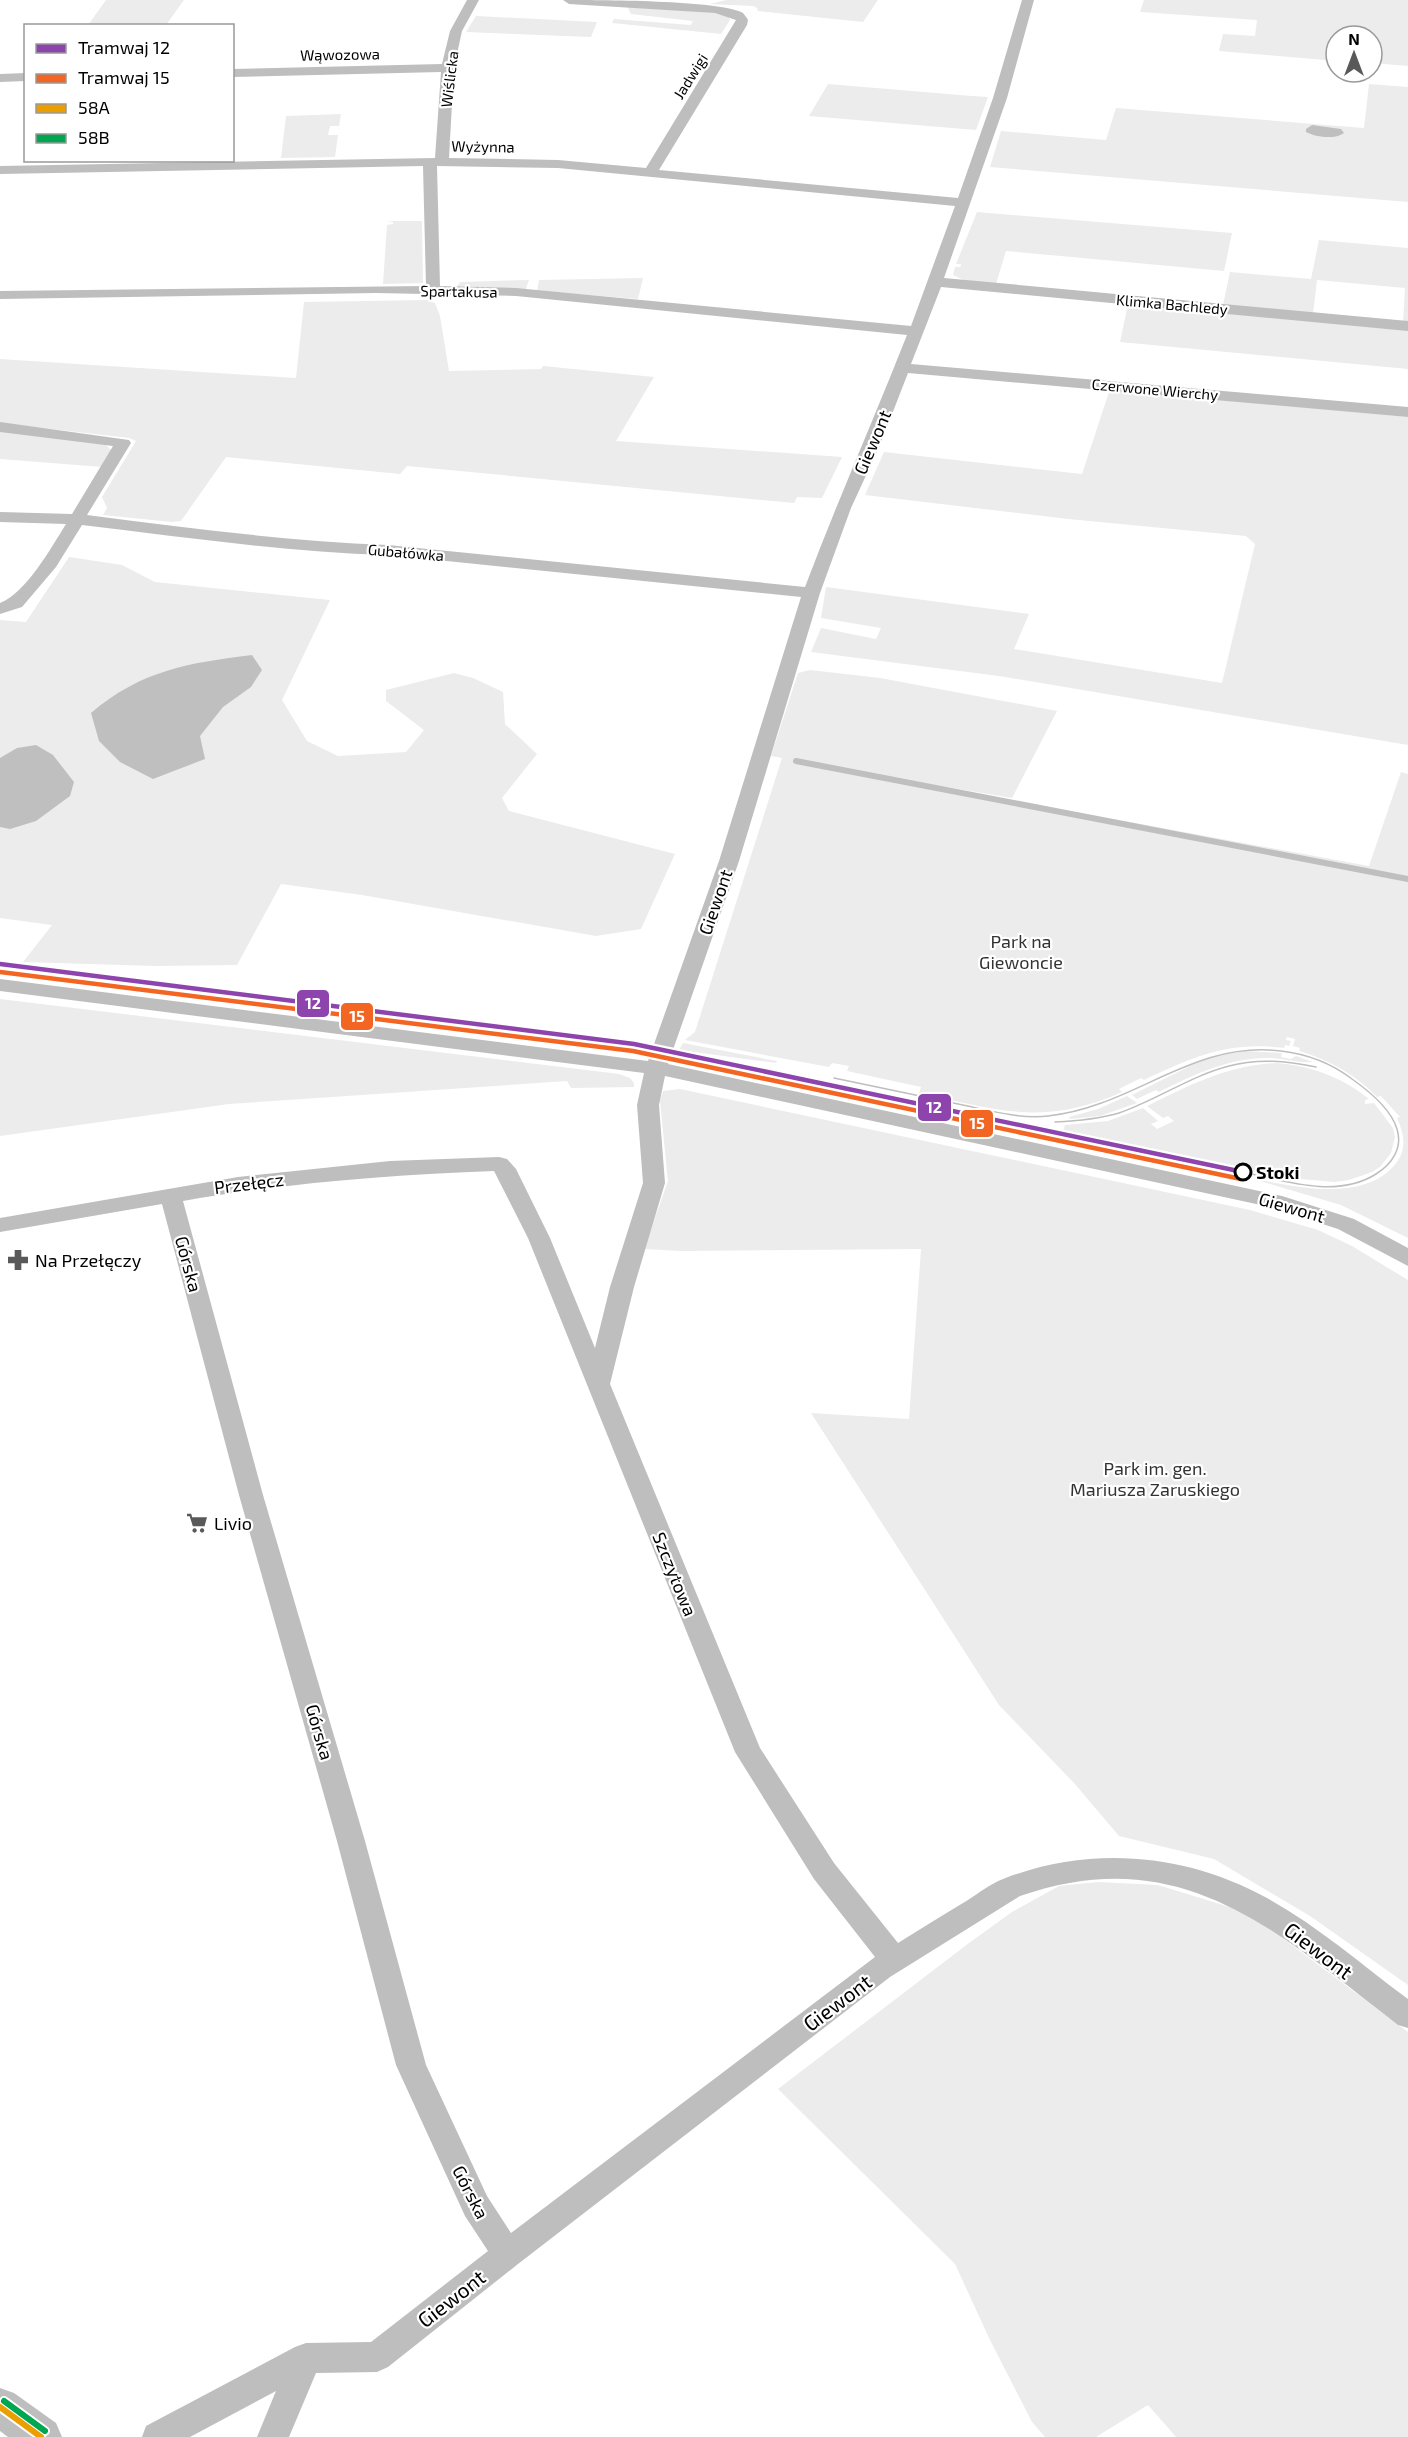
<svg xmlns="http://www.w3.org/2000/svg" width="1408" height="2437" font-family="'Exo 2',sans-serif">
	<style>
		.green { fill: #ececec }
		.water { fill: #bfbfbf }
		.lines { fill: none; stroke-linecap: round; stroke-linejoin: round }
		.stream { stroke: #bfbfbf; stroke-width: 6 }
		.minor { fill: #bebebe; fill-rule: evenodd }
		.tertiary { fill: #bebebe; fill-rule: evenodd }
		.tram { stroke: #bebebe; stroke-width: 1.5 }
		.bus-1-casing { stroke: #fff; stroke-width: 10 }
		.bus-2-casing { stroke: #fff; stroke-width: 10 }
		.bus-1 { stroke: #eb9e00; stroke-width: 6 }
		.bus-2 { stroke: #00a651; stroke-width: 6 }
		.tram-1-casing { stroke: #fff; stroke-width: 9 }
		.tram-2-casing { stroke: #fff; stroke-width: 9 }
		.tram-1 { stroke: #8e44ad; stroke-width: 4.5 }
		.tram-2 { stroke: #f26522; stroke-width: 4.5 }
		.stop-dot { fill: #fff; stroke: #000; stroke-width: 3 }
		.labels { text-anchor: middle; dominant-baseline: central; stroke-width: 4.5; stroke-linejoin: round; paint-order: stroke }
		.far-street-label { font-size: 15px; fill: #000; stroke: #fff }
		.street-label { font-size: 18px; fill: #000; stroke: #fff }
		.park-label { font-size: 18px; fill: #333; stroke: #fff }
		.stop-label { font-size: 18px; font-weight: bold; fill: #000; stroke: #fff; text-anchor: start }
		.poi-label { font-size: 18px; fill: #000; stroke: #fff; text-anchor: start }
		.near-street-label { font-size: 21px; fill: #000; stroke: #fff }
		.line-badge { stroke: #fff; stroke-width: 2 }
		.badge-label { font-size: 16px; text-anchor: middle; font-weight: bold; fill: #fff }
	</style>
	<rect width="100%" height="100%" fill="#fff"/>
	<path class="green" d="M106 0H184L166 25H88Z
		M726 0H878L863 22 758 11 757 8 753 6 710 4Z
		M1144 0H1408V66L1372 63V36H1336V61L1219 51 1223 34 1255 36 1257 20 1140 12Z
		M631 6 728 14 730 20 721 34 612 23 614 19 691 25 693 21 631 14 628 8Z
		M476 16 597 22 591 37 466 32Z
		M828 84 972 96 988 97 976 130 809 116Z
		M1369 84 1408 87V202L990 167 1001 131 1106 140 1116 108 1364 128Z
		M341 114 339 126H330L328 135H338L335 157 281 158 286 116Z
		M977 212 1232 233 1224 271 1006 251 996 284 966 281 953 275 955 267H960L961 264H956Z
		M387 221H422L423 283 383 284 387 225 393 224V222Z
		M1319 240 1408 248V323L1403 322 1405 288 1317 280 1313 314 1223 305 1230 272 1311 279Z
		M643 278 638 299 537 291 539 280Z
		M529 280 525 291 456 288 460 282Z
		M427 300 435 303 440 316 449 371 541 369 543 366 654 377 616 441 842 457 822 498 797 497 794 503 407 466 400 474 226 457 181 521 172 522 103 515 107 508 102 497 136 441 129 438 0 423V359L296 378 304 302Z
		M1128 304 1408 330V369L1120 342Z
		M1110 389 1408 417V745L999 676 811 652 821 628 876 639 881 628 821 618 826 587 1029 614 1014 649 1222 683 1255 544 1246 536 1068 519 865 495 884 452 1082 474Z
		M0 431 105 444 112 451 103 467 0 459Z
		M69 557 122 565 155 582 330 600 282 700 307 741 338 756 406 752 424 730 386 701V690L454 673 473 678 503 692 505 724 537 754 502 798 509 811 675 854 641 929 596 936 362 895 281 884 237 965 155 966 23 962 52 925 0 918V620L26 622Z
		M810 670 880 678 1057 711 1012 798 869 774 1369 866 1401 772 1408 774V1238L1341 1205 1260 1181V1180C1302 1188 1367 1202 1397 1162 1407 1148 1404 1133 1397 1118L1400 1117 1381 1096 1377 1097C1355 1074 1329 1060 1299 1051L1300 1048 1293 1046 1295 1039 1287 1037 1286 1040 1291 1041 1289 1046 1285 1045 1284 1048C1228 1041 1193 1057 1144 1080L1141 1078 1119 1089 1122 1092C1044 1127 998 1110 919 1093L921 1087 847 1071 849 1066 832 1063 829 1067 685 1040 695 1032 782 758 771 756 798 673Z
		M0 999 619 1074 630 1078 634 1083V1087L571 1088 567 1081 229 1104 0 1136Z
		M683 1043 777 1061 776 1063 679 1050Z
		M1245 1051 1282 1053 1281 1057 1291 1059 1296 1056 1313 1062C1300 1063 1285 1059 1271 1058 1230 1057 1195 1074 1159 1092L1156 1090 1137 1099 1132 1095 1196 1063 1212 1057Z
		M1277 1063C1311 1066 1342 1077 1369 1099L1365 1100V1104L1374 1103 1393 1128 1395 1137 1391 1153 1380 1167 1372 1172 1349 1180 1334 1182 1279 1177 1063 1131 1065 1125 1108 1121 1143 1108 1158 1121 1151 1124 1157 1129 1174 1121 1168 1116 1163 1118 1147 1106C1190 1085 1228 1065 1277 1063Z
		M784 1078 1088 1143 1087 1145 783 1080Z
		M680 1089 1250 1210 1318 1230 1352 1246 1408 1280V1985L1310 1916 1214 1859 1119 1836 1074 1783 999 1705 811 1413 909 1419 921 1249 681 1251 644 1249 668 1181 660 1101 663 1091Z
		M1127 1096 1137 1103 1100 1116 1070 1119 1069 1117 1098 1109Z
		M1098 1882 1158 1885 1249 1913 1408 2032V2437H1176L1148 2405 1096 2437H1045L1032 2422 990 2340 955 2264 778 2089 969 1943 1012 1912 1059 1886Z"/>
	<path class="water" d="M1312 125 1341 129 1344 133C1334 140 1316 137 1306 132V129Z
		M252 655 262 670 251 687 223 707 200 736 205 759 153 779 120 762 99 741 91 713C142 670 188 663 252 655Z
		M36 745 53 755 74 782 70 796 36 821 10 829 0 827V758L17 748Z"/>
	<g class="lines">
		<path class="stream" d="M796 761 1408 879"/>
		<path class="minor" d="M467 0H479L462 31 454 68 449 158 558 160 646 168 736 20 715 13 569 4 563 0C595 0 721 0 743 13 743 13 748 19 748 20L747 25 659 170 958 198 993 98 1022 0H1034L1007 98 944 278 1408 321V331L941 287 911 364 1408 407V417L908 373 880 445 851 508 820 593 739 861 668 1064 1282 1196 1354 1219 1408 1248V1266L1338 1229 1270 1207 665 1076 659 1105 665 1183 634 1287 610 1384 760 1748 834 1863 898 1943C921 1929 944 1914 968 1900 979 1893 990 1884 1003 1879 1090 1845 1185 1853 1267 1898 1318 1926 1362 1965 1408 1999V2028L1398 2025C1278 1933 1183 1839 1020 1896L890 1977 518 2264 388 2367 377 2372 316 2373 289 2437H257L276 2391 190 2437H142L146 2426 295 2347 306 2343 371 2342 488 2251 465 2216 396 2065 337 1841 239 1495 162 1204 0 1232V1218L238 1177 390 1161 499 1157 507 1159 516 1169 550 1238 595 1348 610 1287 643 1183 637 1105 644 1073 0 991V979L648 1061 719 861 801 597 388 555C285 552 184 537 82 525L56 567 22 607 0 614V603C26 593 51 548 66 524L0 522V512L72 514 113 446 0 432V422L129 440 131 443 87 515C187 528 287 541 388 545L805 587C837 502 874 419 907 335L516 296 376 293 0 299V291L426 286 423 166 0 174V166L435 158 441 72 232 77V69L442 64 450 31ZM437 166 558 168 955 206 911 326 516 288 440 286ZM494 1171 528 1238 735 1752 814 1879 875 1957 511 2233 487 2196 426 2065 365 1841 263 1495 183 1201C286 1183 390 1175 494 1171Z
			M26 73V81L0 82V74Z"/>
		<path class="tertiary" d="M0 2388 14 2393 56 2423 62 2437H8L0 2431Z"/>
		<path class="tram" d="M834 1078C877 1087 920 1096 963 1105 991 1111 1020 1119 1048 1116 1134 1107 1192 1040 1281 1051 1307 1054 1331 1063 1352 1079 1369 1091 1391 1109 1397 1129 1403 1148 1392 1164 1376 1174 1337 1199 1284 1181 1243 1172
			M1055 1122C1077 1121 1098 1119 1119 1113 1157 1100 1190 1076 1229 1066 1258 1058 1287 1061 1316 1067"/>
		<defs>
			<path id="bus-1" d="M0 2407 41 2437"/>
			<path id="bus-2" d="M4 2401 45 2431"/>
		</defs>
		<use href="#bus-1" class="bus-1-casing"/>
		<use href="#bus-2" class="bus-2-casing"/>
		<use href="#bus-1" class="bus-1"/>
		<use href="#bus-2" class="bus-2"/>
		<defs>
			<path id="tram-1" d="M0 964 634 1044 1243 1172"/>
			<path id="tram-2" d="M0 972 633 1051 1241 1179"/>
		</defs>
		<use href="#tram-1" class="tram-1-casing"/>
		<use href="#tram-2" class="tram-2-casing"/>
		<use href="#tram-1" class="tram-1"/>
		<use href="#tram-2" class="tram-2"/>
	</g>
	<defs>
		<symbol id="pharmacy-bare" viewBox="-9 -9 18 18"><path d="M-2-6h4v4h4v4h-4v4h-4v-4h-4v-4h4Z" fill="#595959" stroke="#fff" stroke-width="2.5" paint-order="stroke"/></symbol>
		<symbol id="supermarket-bare" viewBox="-9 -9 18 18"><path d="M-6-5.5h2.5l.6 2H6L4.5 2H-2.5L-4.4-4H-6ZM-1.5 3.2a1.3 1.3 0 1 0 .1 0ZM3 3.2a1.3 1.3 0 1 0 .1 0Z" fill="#595959" stroke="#fff" stroke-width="2.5" paint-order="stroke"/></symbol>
	</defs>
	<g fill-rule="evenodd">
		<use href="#pharmacy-bare" x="3" y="1245" width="30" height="30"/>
		<use href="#supermarket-bare" x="182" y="1508" width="30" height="30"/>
	</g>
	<circle class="stop-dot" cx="1243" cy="1172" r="8"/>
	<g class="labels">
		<g class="far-street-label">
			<text transform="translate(340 54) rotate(-1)">Wąwozowa</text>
			<text transform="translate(690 76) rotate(-58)">Jadwigi</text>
			<text transform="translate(449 79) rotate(-83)">Wiślicka</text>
			<text transform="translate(483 146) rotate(1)">Wyżynna</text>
			<text transform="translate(459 291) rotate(1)">Spartakusa</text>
			<text transform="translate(1172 304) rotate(5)">Klimka Bachledy</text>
			<text transform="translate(1155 389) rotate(5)">Czerwone Wierchy</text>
			<text transform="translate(406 552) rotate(5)">Gubałówka</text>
		</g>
		<g class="street-label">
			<text transform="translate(872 442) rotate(-67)">Giewont</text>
			<text transform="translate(715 902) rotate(-71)">Giewont</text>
			<text transform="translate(249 1183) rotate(-7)">Przełęcz</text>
			<text transform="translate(1292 1207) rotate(16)">Giewont</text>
			<text transform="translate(189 1264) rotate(75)">Górska</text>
			<text transform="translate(675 1574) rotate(68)">Szczytowa</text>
			<text transform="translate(320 1732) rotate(74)">Górska</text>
			<text transform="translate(471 2192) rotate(63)">Górska</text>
		</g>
		<g class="park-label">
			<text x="1021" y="941">Park na<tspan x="1021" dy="21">Giewoncie</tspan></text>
			<text x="1155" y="1468">Park im. gen.<tspan x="1155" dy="21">Mariusza Zaruskiego</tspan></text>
		</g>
		<g class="stop-label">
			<text x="1256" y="1172">Stoki</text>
		</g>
		<g class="poi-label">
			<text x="35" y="1260">Na Przełęczy</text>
			<text x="214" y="1523">Livio</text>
		</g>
		<g class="near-street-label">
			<text transform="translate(1319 1950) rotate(37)">Giewont</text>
			<text transform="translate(837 2002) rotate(-37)">Giewont</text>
			<text transform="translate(451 2298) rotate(-38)">Giewont</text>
		</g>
	</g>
	<g class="line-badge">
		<rect x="296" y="989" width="34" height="29" rx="6" fill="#8e44ad"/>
		<rect x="340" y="1002" width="34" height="29" rx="6" fill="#f26522"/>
		<rect x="917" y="1093" width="35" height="29" rx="6" fill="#8e44ad"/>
		<rect x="960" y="1109" width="34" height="29" rx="6" fill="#f26522"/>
	</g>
	<g class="badge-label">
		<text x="313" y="1009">12</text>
		<text x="357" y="1022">15</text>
		<text x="934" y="1113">12</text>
		<text x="977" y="1129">15</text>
	</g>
	<rect x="24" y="24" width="210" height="138" fill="#ffffff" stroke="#999999" stroke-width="1.5"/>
	<rect x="36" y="44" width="30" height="9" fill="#8e44ad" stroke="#999999" stroke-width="1.5"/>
	<text x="78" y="54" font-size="18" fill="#000000">Tramwaj 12</text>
	<rect x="36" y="74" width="30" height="9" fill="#f26522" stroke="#999999" stroke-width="1.5"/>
	<text x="78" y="84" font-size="18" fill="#000000">Tramwaj 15</text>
	<rect x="36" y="104" width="30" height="9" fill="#eb9e00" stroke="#999999" stroke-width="1.5"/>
	<text x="78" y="114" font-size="18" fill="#000000">58A</text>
	<rect x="36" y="134" width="30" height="9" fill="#00a651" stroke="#999999" stroke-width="1.5"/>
	<text x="78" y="144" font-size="18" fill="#000000">58B</text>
	<g transform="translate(1354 54)"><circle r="28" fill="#ffffff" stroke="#999999" stroke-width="1.5"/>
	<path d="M0-4.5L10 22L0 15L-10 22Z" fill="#595959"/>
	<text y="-9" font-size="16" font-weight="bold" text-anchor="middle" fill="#000000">N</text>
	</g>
</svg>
